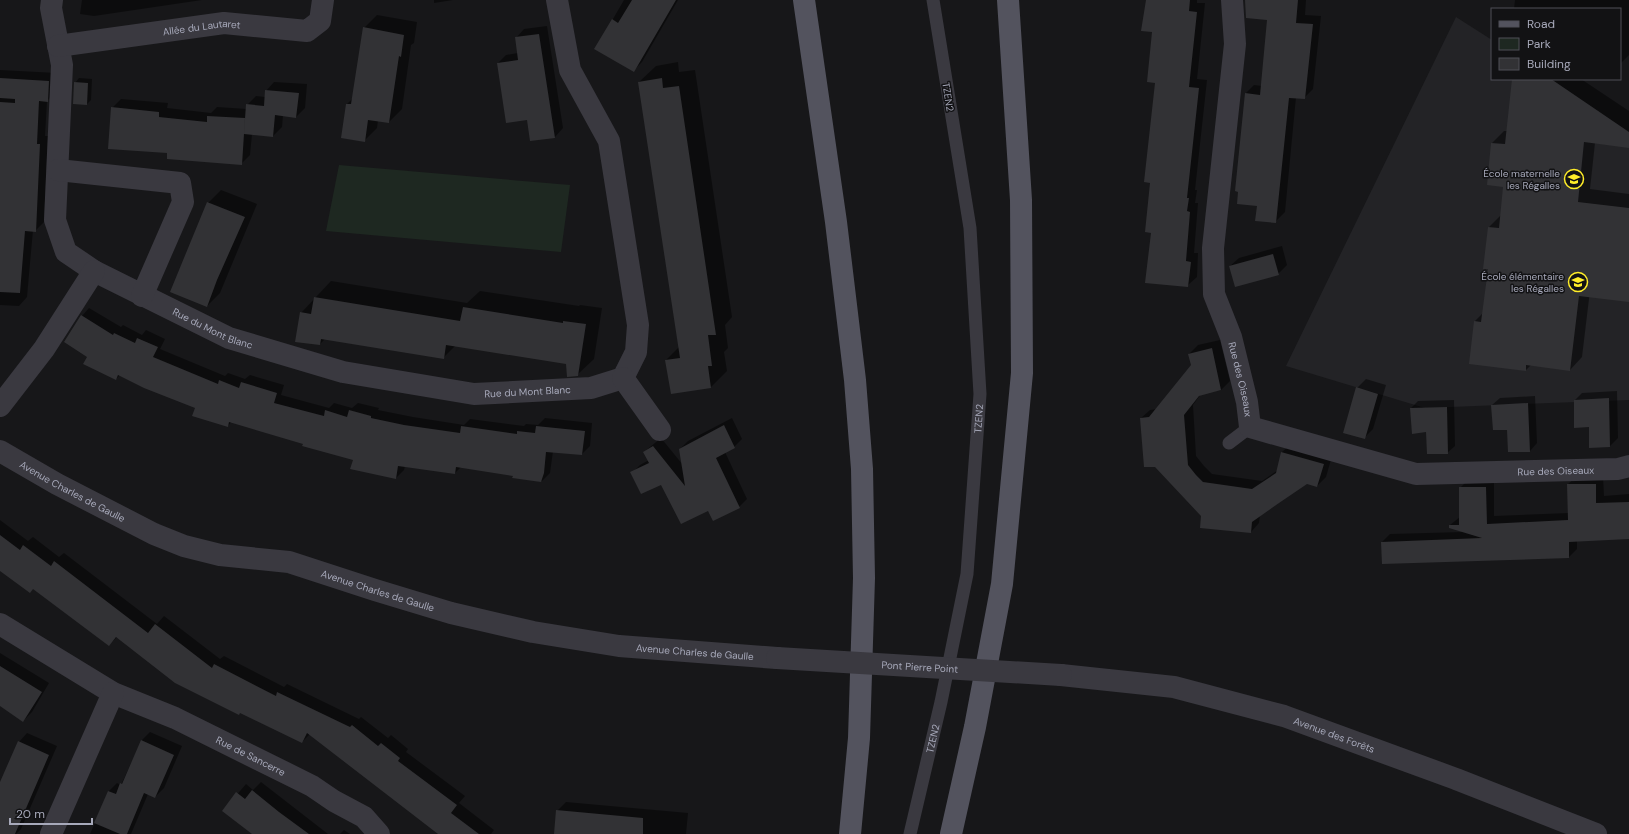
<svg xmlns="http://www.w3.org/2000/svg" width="1629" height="834" font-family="'DM Sans',sans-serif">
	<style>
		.built { fill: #232326 }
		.green { fill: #1e2821 }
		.shadow { fill: #0007 }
		.building { fill: #323235 }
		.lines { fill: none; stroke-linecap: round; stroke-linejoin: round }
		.lane { stroke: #3a3940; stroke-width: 13 }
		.street { stroke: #3a3940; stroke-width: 22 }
		.primary { stroke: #53535e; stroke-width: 22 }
		.street-bridge { stroke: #3a3940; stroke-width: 22 }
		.labels { text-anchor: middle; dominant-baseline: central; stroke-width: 3; stroke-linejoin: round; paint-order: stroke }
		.street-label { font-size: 10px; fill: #a7a9ba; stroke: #121214 }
		.poi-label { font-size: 10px; fill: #a7a9ba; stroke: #121214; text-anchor: end }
	</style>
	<rect width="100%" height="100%" fill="#171719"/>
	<path class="built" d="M1456 17 1492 40V79H1549L1629 135V400L1425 408 1286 366Z"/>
	<path class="green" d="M339 165 570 185 561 252 326 231Z"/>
	<path class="shadow" d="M82 0H202L94 16 80 14Z
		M434 0H453L434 3Z
		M624 0H678L642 62 633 71 596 48Z
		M1146 0H1197V3H1205L1197 79 1207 80 1195 190H1197L1195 203H1198L1194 253H1198L1197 277 1188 285 1153 232 1151 182 1156 83 1153 31Z
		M1255 0H1306L1305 15 1321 16 1313 89 1304 98 1296 97 1285 212 1276 221 1258 205 1246 93 1254 85 1262 86 1268 19Z
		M1515 0H1629V55L1620 64V9H1514Z
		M377 15 417 22 414 43 411 45 402 109 389 122 378 120 377 128 364 141 347 104 353 98 364 28Z
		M547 26 563 128 555 137 531 140 528 119 498 63 506 55 518 53 516 38 524 29Z
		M678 62 679 72 695 70 732 317 725 325 728 348 724 352 727 371 711 387 666 360 679 347 639 82 656 66Z
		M0 70 57 73 56 92 47 101 45 136H48L44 222 35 231 33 230 27 297 19 306 0 305Z
		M79 78 92 79 91 100 87 104 75 83Z
		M1513 79H1581L1629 111V147L1595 143 1590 189 1629 194V252L1592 274 1582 357 1570 370 1531 365 1526 370 1475 321 1483 313 1489 268V227L1501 215 1504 186 1492 143 1504 131H1508Z
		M274 82 307 84 305 108 296 117 283 115 282 127 273 136 252 134 250 155 241 164 168 153 112 108 121 99 168 103 167 108 211 113 217 107 247 109V105L256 96 265 97 266 91Z
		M221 190 257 204 220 293 207 306 208 203Z
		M1282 246 1287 265 1278 274 1230 266 1239 258Z
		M331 281 467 303 480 291 579 306 580 305 602 308 594 359 577 375 567 363 456 345 443 358 325 339 320 344 301 313Z
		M89 308 121 327 123 325 142 335 146 330 165 339 160 349 225 376 228 373 245 379 250 375 284 385 281 395 329 408 334 403 352 408 358 403 379 408 378 410 413 417 464 425 470 419 524 426 526 424 538 425 545 418 592 423 590 446 582 454 553 451 550 473 542 481 513 478 514 475 461 467 455 473 405 466 404 470 396 478 354 459 304 443 232 421 228 426 196 408 120 375 116 379 88 357 82 316Z
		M1220 340 1230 381 1221 390 1201 394 1193 405 1196 456 1204 466 1212 474 1262 481 1278 470 1282 452 1291 444 1332 456 1326 477 1317 486 1307 483 1260 515 1259 523 1251 532 1202 516 1141 418 1150 410 1157 409 1192 365 1189 354 1198 345Z
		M1366 379 1386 385 1373 429 1364 438 1357 388Z
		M1617 391 1618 438 1610 446 1590 447V426L1575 400 1582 393Z
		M1535 396 1537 443 1530 451 1508 429 1492 405 1500 398Z
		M1454 400 1455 446 1447 453 1427 431 1411 408 1418 401Z
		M732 418 742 439 734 447 725 452 747 499 739 507 708 510 661 483 632 473 640 465 649 460 644 452 661 438 683 465 680 449 688 441Z
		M1577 476H1603L1604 496 1629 494V538L1577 540V549L1569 557 1383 563 1382 542 1390 534 1463 532 1450 525 1460 517V488L1468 480 1494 479V516L1569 513 1568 484Z
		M0 520 28 541 33 537 59 557 64 553 157 624 164 616 220 659 224 656 284 687 287 684 359 719 361 717 388 738 391 735 408 749 406 752 465 796 459 803 494 830 491 834H437L438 833 310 734 302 742 117 637 109 645 34 588 0 569Z
		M0 653 49 683 32 712 23 721 0 705Z
		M150 732 182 746 164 788 155 797 148 794 131 834H90L109 791 117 783 121 785 142 740Z
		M27 733 57 746 21 829 16 834H4L0 832V784L19 742Z
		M261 782 328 834H253L223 811 246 784 253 790Z
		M566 802 688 813 686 834H555L557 811Z
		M344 830 350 834H340Z"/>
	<path class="building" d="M632 0H676L634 72 594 49 612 19 618 23Z
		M1146 0H1190L1189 11 1197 12 1189 87 1199 88 1187 198H1189L1187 211 1190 212 1186 261 1191 262 1188 287 1145 283 1151 233 1145 232 1150 183 1144 182 1155 83 1147 82 1152 32 1141 31Z
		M1245 0H1298L1296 23 1313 24 1305 99 1289 98 1276 223 1255 221 1257 206 1237 204 1238 192 1235 191 1245 93 1260 95 1267 20 1246 18Z
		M363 27 404 35 401 57 399 56 389 123 368 120 365 142 341 138 346 104H351Z
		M539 34 555 138 530 141 527 120 506 123 497 63 518 60 515 37Z
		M0 78 49 81 48 102 39 101 37 144H40L36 232 25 231 20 293 0 292V102L15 103V99L0 98Z
		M662 78 663 88 679 86 716 335H708L712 366H708L711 388 671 394 665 360 680 358 638 82Z
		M1512 79H1551L1629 132V148L1584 142 1578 202 1629 208V302L1579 296 1570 371 1526 365V371L1469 364 1474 321 1481 322 1488 269H1483L1488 227 1499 228 1503 187 1487 185 1491 143 1505 144Z
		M74 82 88 83 87 105 73 104Z
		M265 90 299 93 296 118 275 115 273 137 244 134 246 104 264 106Z
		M111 107 159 112V117L207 122V116L245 118 242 165 167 159V153L108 149Z
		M207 202 245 217 217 280 207 307 170 292Z
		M1273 254 1279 275 1235 287 1229 266Z
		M314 297 460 321 463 307 563 323V321L586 324 578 376 567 377 566 364 446 345 444 359 321 339 320 345 295 342 300 312 311 314Z
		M81 315 113 335 114 333 135 343 137 338 158 347 153 357 218 384 219 380 239 388 241 382 277 393 274 403 324 416 325 410 347 417 349 410 371 416V418L404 425 460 433 461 426 517 434V431L535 433 536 426 585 431 582 455 546 452 544 473 541 482 512 478 513 476 456 467 455 474 398 466 396 479 350 469 353 460 302 446 303 444 229 422 228 427 192 416 195 408 144 388 118 375 116 380 83 364 87 357 64 342Z
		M1212 348 1221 390 1199 396 1184 415 1188 465 1196 475 1203 482 1252 489 1276 473 1281 452 1324 464 1317 487 1307 484 1279 503 1252 522 1251 533 1200 528 1201 516 1155 467H1144L1140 418 1149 417 1191 365 1188 354Z
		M1356 387 1378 394 1365 439 1343 433Z
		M1609 398 1610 447 1589 448V427L1574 428V400Z
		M1528 403 1530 452H1508L1507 430H1493L1491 405Z
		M1447 407 1448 454H1427L1426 432 1412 434 1410 408Z
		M724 425 735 448 716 458 740 508 713 521 708 511 681 524 661 485 641 494 630 472 649 463 643 452 653 446 685 486 679 449Z
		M1567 484H1596V503L1629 502V539L1569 542V558L1382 564 1381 542 1482 538 1449 528V525H1459V487H1486L1487 524 1568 520Z
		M0 535 20 550 23 545 51 566 54 561 148 633 155 624 212 668 214 664 276 696 277 692 350 727 352 725 378 746 381 743 400 758 398 761 457 805 451 813 479 834H438L307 733 302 743 240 713 239 715 175 683 116 637 109 646 33 589 30 593 0 571Z
		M0 666 42 692 23 722 0 706Z
		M141 740 174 755 155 798 144 793 127 834H120L94 823 108 791 116 794 120 783 122 784Z
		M18 741 49 755 15 834H0V782Z
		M252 790 279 812 309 834H252L222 811 236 792 245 799Z
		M556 810 643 818V834H554Z"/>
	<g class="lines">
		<g class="lane">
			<path d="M1229 443 1250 427"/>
			<path id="s1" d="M910 834 941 702 967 574 980 394 970 228 933 0"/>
		</g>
		<g class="street">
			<path id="s2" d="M52 0 51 8 62 65 55 220 66 252 94 271 229 338 343 372 474 394 591 388 623 378 636 352 638 325 609 141 570 70 557 0"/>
			<path id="s3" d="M1232 0 1235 44 1213 248 1214 294 1231 337 1247 402 1250 427 1416 474 1618 469 1629 466"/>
			<path id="s4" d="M58 46 224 23 307 31 320 21 323 0"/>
			<path d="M58 170 180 183 183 202 142 296"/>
			<path d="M623 378 660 430"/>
			<path d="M0 406 44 349 94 271"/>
			<path id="s5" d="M0 451 57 484 154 534 184 546 220 555 289 562 375 590 451 613 533 632 619 646 777 658"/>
			<path id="s6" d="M0 624 113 693 175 718 312 786 334 801 364 817 379 834"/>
			<path id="s7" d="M1061 675 1174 687 1284 716 1456 779 1596 834"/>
			<path d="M51 834 113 693"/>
		</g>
		<path class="primary" d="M804 0 836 222 855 380 862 469 864 578 859 738 850 834
			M951 834 975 727 1002 584 1022 373 1021 200 1008 0"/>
		<path class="street-bridge" id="s8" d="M777 658 1061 675"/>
	</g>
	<defs>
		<symbol id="school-ring" viewBox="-11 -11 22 22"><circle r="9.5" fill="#121214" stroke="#ffed29" stroke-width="1.5"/><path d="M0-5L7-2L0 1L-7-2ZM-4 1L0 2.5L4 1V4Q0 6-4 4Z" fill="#ffed29"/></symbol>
	</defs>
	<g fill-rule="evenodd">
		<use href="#school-ring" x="1563" y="168" width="22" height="22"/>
		<use href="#school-ring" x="1567" y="271" width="22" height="22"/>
	</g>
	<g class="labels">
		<g class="street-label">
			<text stroke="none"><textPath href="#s4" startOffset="145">Allée du Lautaret</textPath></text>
			<text transform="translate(948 97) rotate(81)">TZEN2</text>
			<text stroke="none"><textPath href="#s2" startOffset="421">Rue du Mont Blanc</textPath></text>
			<text stroke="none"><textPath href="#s3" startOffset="385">Rue des Oiseaux</textPath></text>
			<text stroke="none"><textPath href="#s2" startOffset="745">Rue du Mont Blanc</textPath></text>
			<text stroke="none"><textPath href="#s1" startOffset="422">TZEN2</textPath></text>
			<text stroke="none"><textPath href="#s3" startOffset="746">Rue des Oiseaux</textPath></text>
			<text stroke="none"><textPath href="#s5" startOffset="83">Avenue Charles de Gaulle</textPath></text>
			<text stroke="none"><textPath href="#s5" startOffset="407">Avenue Charles de Gaulle</textPath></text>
			<text stroke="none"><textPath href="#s5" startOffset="731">Avenue Charles de Gaulle</textPath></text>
			<text stroke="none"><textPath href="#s8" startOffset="143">Pont Pierre Point</textPath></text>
			<text stroke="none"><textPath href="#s7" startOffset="281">Avenue des Forêts</textPath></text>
			<text stroke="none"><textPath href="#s1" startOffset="98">TZEN2</textPath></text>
			<text stroke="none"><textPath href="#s6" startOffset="284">Rue de Sancerre</textPath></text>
		</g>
		<g class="poi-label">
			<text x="1560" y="173">École maternelle<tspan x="1560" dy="12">les Régalles</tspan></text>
			<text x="1564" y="276">École élémentaire<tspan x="1564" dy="12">les Régalles</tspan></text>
		</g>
	</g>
	<rect x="1491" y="8" width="130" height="72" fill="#121214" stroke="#4e4e56"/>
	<rect x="1499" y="21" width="20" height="6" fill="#53535e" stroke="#4e4e56"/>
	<text x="1527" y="28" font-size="12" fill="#a7a9ba">Road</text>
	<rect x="1499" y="38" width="20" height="12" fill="#1e2821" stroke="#4e4e56"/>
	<text x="1527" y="48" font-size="12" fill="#a7a9ba">Park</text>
	<rect x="1499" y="58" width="20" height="12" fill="#323235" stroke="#4e4e56"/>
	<text x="1527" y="68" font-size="12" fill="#a7a9ba">Building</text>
	<path d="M10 818v6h82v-6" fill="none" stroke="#a7a9ba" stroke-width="2"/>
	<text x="16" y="818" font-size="12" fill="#a7a9ba" stroke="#121214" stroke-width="3" paint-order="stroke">20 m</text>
</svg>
